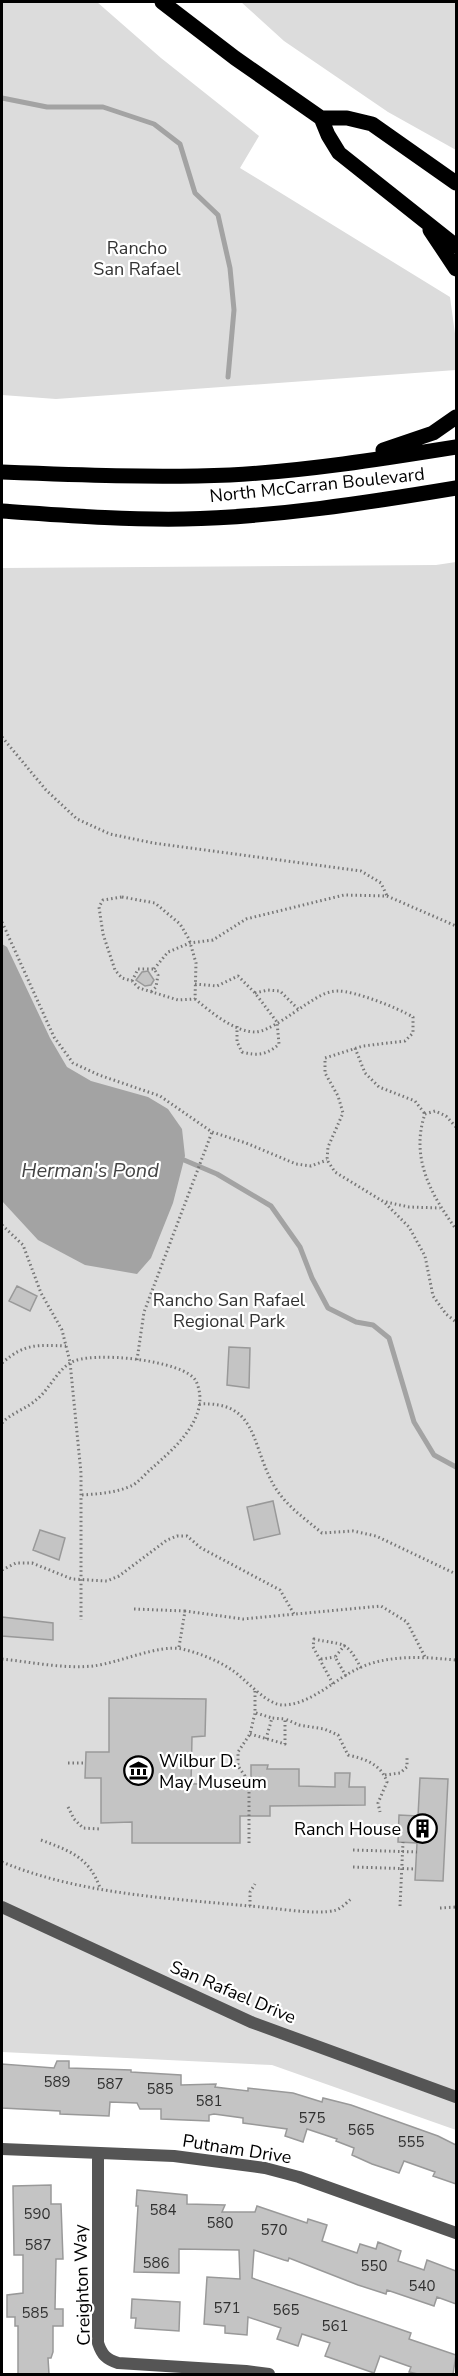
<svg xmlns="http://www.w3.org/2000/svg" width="458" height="2376" font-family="'Nunito Sans',sans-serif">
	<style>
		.green { fill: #dcdcdc }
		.water { fill: #a3a3a3 }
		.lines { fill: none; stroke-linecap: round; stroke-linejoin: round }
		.stream { stroke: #a3a3a3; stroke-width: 5 }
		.building { fill: #c4c4c4; stroke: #999; stroke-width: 1.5 }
		.path { stroke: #777; stroke-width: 3; stroke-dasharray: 1.5 3; stroke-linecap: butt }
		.minor { stroke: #555; stroke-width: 12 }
		.primary { stroke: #000; stroke-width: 15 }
		.labels { text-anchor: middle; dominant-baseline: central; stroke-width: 4.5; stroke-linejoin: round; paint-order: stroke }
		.number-label { font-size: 15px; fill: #313131 }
		.park-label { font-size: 18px; fill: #333; stroke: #fff }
		.street-label { font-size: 18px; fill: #000; stroke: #fff }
		.poi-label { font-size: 18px; fill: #000; stroke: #fff; text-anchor: start }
		.water-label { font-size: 20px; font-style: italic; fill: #444; stroke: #fff }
	</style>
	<rect width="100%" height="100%" fill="#fff"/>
	<path class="green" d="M2 2H97L161 58 259 136 240 168 450 297 456 341V370L56 399 2 395Z
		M241 2H456V150L388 112 284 41Z
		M456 562V2130L272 2065 2 2052V568L436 565Z"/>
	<path class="water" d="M2 944 7 947 50 1038 67 1067 91 1081 148 1097 168 1109 182 1129 185 1156 173 1203 151 1258 137 1274 85 1265 38 1240 2 1201Z"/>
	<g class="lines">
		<path class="stream" d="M2 98 47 107H103L154 124 180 144 195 193 218 215 230 268 234 310 228 377
			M184 1160 217 1174 271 1206 300 1247 312 1278 328 1308 356 1322 373 1325 389 1338 414 1422 434 1455 456 1467"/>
	</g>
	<path class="building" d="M148 971 154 980 151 985 145 986 136 980 142 972Z
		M17 1286 37 1296 30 1311 9 1301Z
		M229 1347 250 1348 249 1388 227 1385Z
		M273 1501 280 1534 254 1540 247 1507Z
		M40 1530 65 1538 59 1560 33 1550Z
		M2 1617 53 1623V1640L2 1636Z
		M109 1698 206 1699 205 1736 192 1737 191 1784 251 1783V1765H268L267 1769H299V1786L335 1787V1773H350L349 1787H365V1805L270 1806V1816H240V1843H132V1822L101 1823V1778H85L86 1752H109Z
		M420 1778 448 1779 443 1881 415 1880 417 1843 398 1842 399 1815 418 1816Z
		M57 2061H69V2068L131 2070V2072L181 2075V2085L216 2084 215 2087 248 2091V2088L293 2093 322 2102 323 2098 351 2105 438 2136 456 2145V2184L433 2176 435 2172 404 2161 399 2173 372 2164 352 2155 354 2148 336 2141 337 2139 307 2129 303 2142 285 2136 287 2129 243 2123V2118L214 2114 209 2115V2121L161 2119V2109H140L137 2103 110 2102 109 2116 60 2114V2111L2 2108V2064L54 2068Z
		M51 2185V2204H61L63 2259H56L55 2309H63V2326H53V2352L51 2358H48L49 2374H18V2326H15V2317H7V2295L23 2293V2255H14L13 2186Z
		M137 2190 187 2195V2204L225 2205 222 2212H255L257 2206 307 2223 308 2219 327 2225 322 2241 357 2253 360 2244 376 2249 378 2242 401 2251 398 2261 424 2270 427 2260 456 2271V2304L437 2297 434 2306 387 2290 386 2294 358 2285 289 2258 288 2261 284 2260 254 2250 252 2278 411 2333 409 2339 456 2355 453 2374H418L409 2372 411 2367 380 2356 374 2373 325 2356 330 2343 302 2334 298 2346 277 2339 281 2328 248 2317 247 2335 225 2333V2326L204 2324 207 2277 240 2279 239 2250 179 2249V2273L134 2272 138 2206H136Z
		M132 2299 180 2302 179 2331 135 2328 136 2318H131Z"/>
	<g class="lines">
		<path class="path" d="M2 737 46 790 77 819 110 834 153 843 361 871 381 883 387 896
			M122 897 155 903 180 924 189 939 196 963 195 999 178 1000 139 988 132 981 122 978 115 970 103 934 99 907 103 900Z
			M2 922 54 1037 73 1063 99 1075 160 1096 212 1132 246 1143 296 1164 311 1166 327 1160
			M154 969 168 952 190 943 213 940 246 919 344 895 387 896 456 926
			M132 981 138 969H154L158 975 156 987 151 992
			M195 984 217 986 238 976 255 993 277 1022
			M255 993 268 990 280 991 298 1009
			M195 999C211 1012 234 1032 256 1032 269 1031 293 1013 305 1005 315 999 325 991 338 991 355 991 398 1008 413 1017V1033L405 1041 363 1046 325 1058V1073L338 1096 343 1113 328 1147 327 1160 335 1172 384 1202 409 1227 425 1256 433 1296 446 1314 456 1322
			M237 1026V1042L242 1052C257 1056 267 1055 279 1044L277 1022
			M355 1048 365 1073 379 1087 415 1101 425 1114
			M456 1127 446 1116 435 1111 425 1114C410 1157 431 1195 456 1229
			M386 1202 409 1207 440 1208
			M2 1225 23 1245 41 1293 62 1330 70 1362 81 1473V1620
			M137 1360 144 1312 212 1132
			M2 1363C25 1343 37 1345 66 1346
			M199 1404C256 1401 251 1441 271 1480 282 1503 303 1517 322 1533L353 1531 376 1536 456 1574
			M2 1423C11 1413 26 1409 36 1400 49 1390 56 1372 70 1363 89 1350 185 1360 196 1381 212 1416 175 1448 152 1468 145 1474 138 1483 131 1486 115 1493 98 1494 81 1495
			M2 1570 16 1563H32L72 1579 107 1581 119 1576 167 1540 177 1536H187L201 1548 280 1590 294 1614
			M134 1609 185 1611
			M345 1645 335 1657 346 1676
			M179 1647 185 1611 243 1619 381 1606 407 1622 425 1657
			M2 1659C31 1662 63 1669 93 1666 119 1663 159 1644 182 1649 199 1653 217 1660 232 1670 246 1679 267 1706 284 1705 311 1704 334 1680 357 1669 388 1654 424 1657 456 1660
			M321 1659 335 1657
			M333 1684 313 1647 314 1639C343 1646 345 1638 361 1668
			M256 1713 272 1718
			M250 1734 285 1744V1719L299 1725 324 1729 338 1735 348 1755C365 1759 381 1764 387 1782L378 1803 380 1812
			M266 1739 272 1718 285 1719
			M68 1763H86
			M385 1775 400 1773 407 1767V1756
			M68 1807 74 1819 83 1828 101 1829
			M41 1840C70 1851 89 1857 100 1888
			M249 1843V1790L245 1776 238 1766V1752L250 1734 255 1713V1691
			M353 1850 417 1852
			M2 1862C79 1894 167 1898 249 1906 270 1907 318 1916 336 1910 342 1908 347 1902 351 1899
			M353 1867 416 1869
			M250 1906V1892L255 1884
			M400 1906 403 1842
			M440 1908 456 1907"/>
		<path class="minor" d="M2 1907 251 2022 456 2097
			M2 2149 174 2156 265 2168 299 2177 456 2233
			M98 2153V2343C102 2355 106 2359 118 2363L246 2371 269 2374"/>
		<path class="primary" d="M162 2 235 58 321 118H347L372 124 456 183
			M321 118 328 135 339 153 456 246
			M430 230 456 269
			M383 450 433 433 456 417
			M2 472C78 475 154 478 230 475 306 471 381 459 456 447
			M2 511C62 515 123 520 184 519 276 517 366 503 456 488"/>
	</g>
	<defs>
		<symbol id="museum-ring" viewBox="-11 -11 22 22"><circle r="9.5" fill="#fff" stroke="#000" stroke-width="1.5"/><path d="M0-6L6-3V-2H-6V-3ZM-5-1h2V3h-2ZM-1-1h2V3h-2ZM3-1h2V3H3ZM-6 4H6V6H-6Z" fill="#000"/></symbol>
		<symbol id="building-ring" viewBox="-11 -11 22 22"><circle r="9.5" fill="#fff" stroke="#000" stroke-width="1.5"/><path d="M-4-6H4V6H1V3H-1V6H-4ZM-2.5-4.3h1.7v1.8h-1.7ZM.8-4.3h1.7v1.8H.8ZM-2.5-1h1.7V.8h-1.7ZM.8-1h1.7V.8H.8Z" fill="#000"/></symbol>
	</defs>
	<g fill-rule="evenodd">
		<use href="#museum-ring" x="122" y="1754" width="33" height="33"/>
		<use href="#building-ring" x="406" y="1812" width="33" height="33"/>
	</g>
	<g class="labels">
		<g class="number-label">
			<text x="57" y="2082">589</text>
			<text x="110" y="2084">587</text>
			<text x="160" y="2089">585</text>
			<text x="209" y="2101">581</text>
			<text x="312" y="2118">575</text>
			<text x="361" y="2130">565</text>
			<text x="411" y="2142">555</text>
			<text x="163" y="2210">584</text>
			<text x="37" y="2214">590</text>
			<text x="220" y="2223">580</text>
			<text x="274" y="2230">570</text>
			<text x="38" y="2245">587</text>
			<text x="156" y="2263">586</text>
			<text x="374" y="2266">550</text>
			<text x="422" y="2286">540</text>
			<text x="227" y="2308">571</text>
			<text x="286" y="2310">565</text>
			<text x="35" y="2313">585</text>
			<text x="335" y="2326">561</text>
		</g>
		<g class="park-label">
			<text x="137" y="248">Rancho<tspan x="137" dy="21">San Rafael</tspan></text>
			<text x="229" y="1300">Rancho San Rafael<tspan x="229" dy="21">Regional Park</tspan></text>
		</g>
		<g class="street-label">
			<text transform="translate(317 485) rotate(-6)">North McCarran Boulevard</text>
			<text transform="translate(233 1992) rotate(23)">San Rafael Drive</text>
			<text transform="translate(237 2149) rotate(9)">Putnam Drive</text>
			<text transform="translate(82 2285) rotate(-92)">Creighton Way</text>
		</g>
		<g class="poi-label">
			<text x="159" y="1761">Wilbur D.<tspan x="159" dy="21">May Museum</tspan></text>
			<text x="401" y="1829" text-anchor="end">Ranch House</text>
		</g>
		<g class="water-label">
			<text x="90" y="1170">Herman's Pond</text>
		</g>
	</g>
	<rect width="458" height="2376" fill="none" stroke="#000000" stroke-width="6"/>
</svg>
